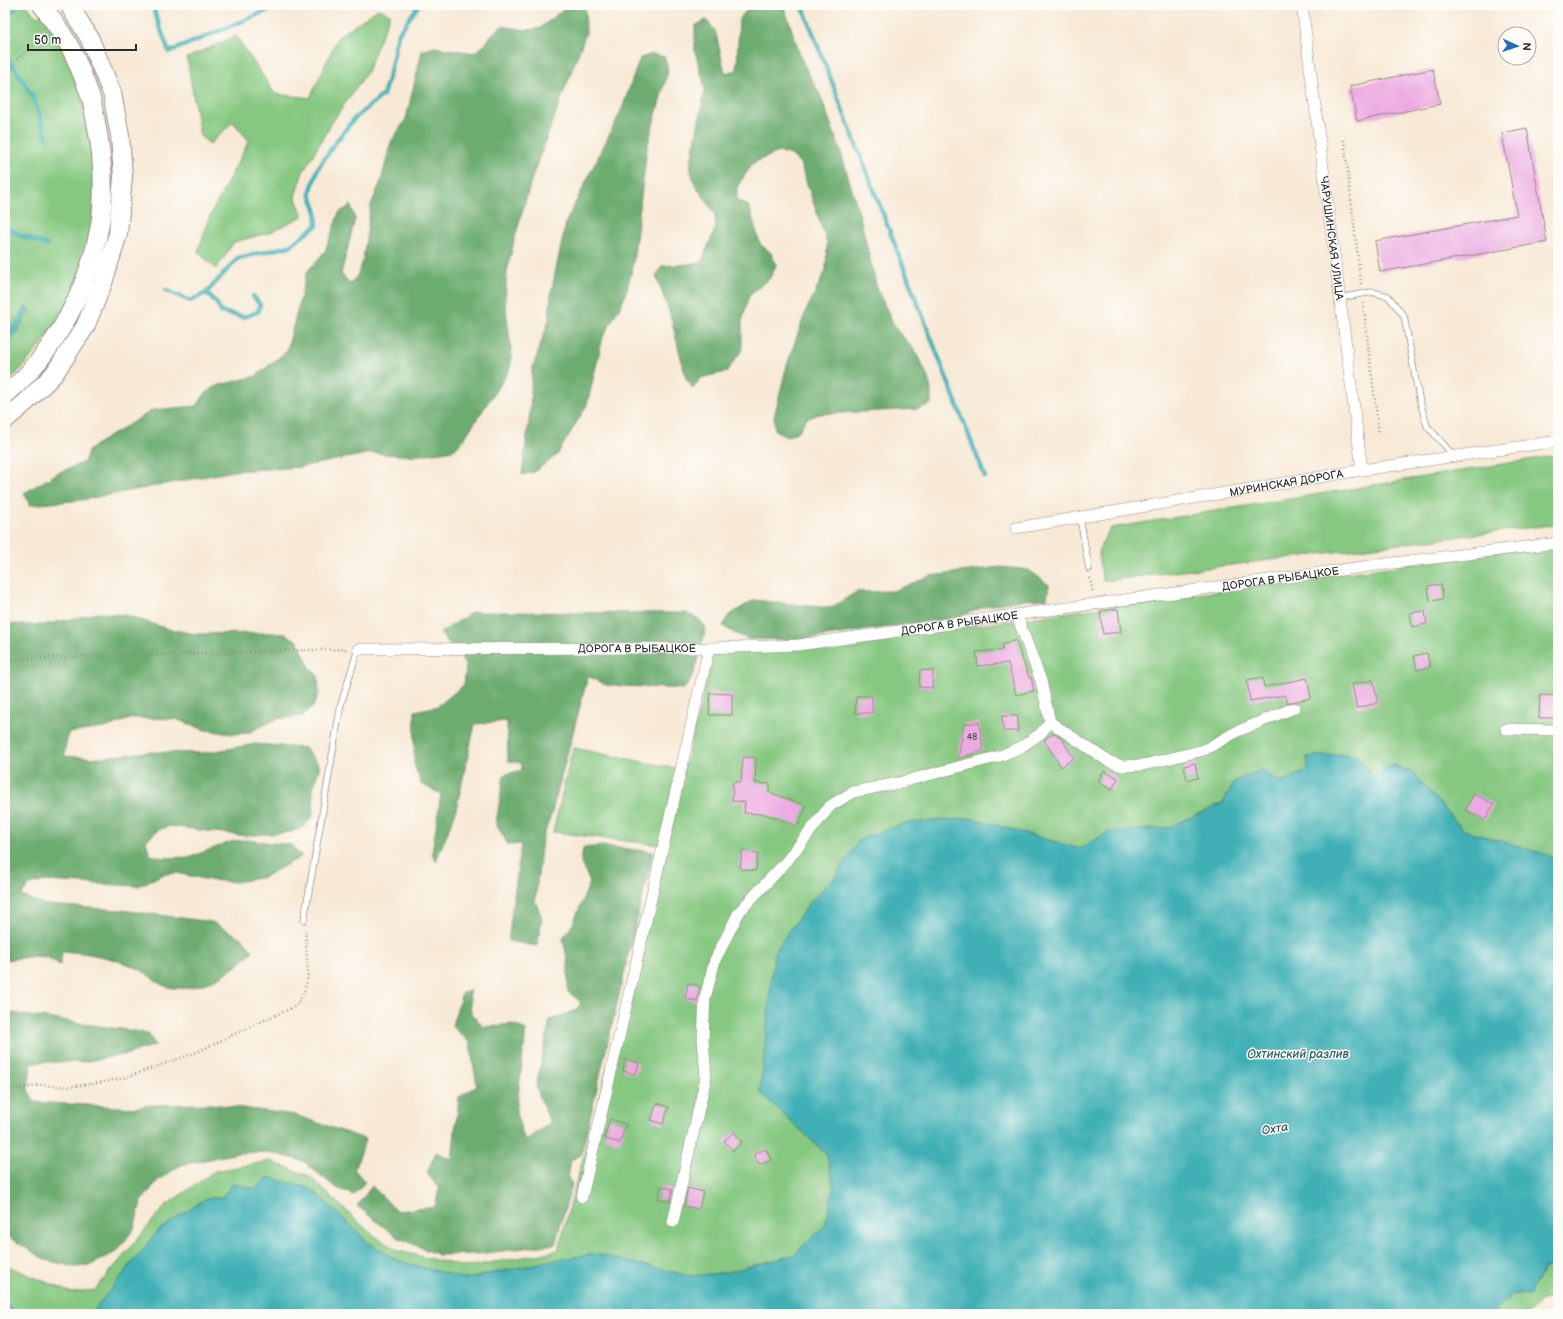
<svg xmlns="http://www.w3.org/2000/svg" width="1563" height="1319" font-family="'Balsamiq Sans',sans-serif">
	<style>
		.green { fill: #86c881; stroke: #587a56 }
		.forest { fill: #6cac6f; stroke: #4c6c4d }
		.water { fill: #3fb0b6; stroke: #356e70 }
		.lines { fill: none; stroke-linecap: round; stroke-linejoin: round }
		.stream { stroke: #3fb0b6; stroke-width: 4.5 }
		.building { fill: #ecaae2 }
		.service-casing { stroke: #928a80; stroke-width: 7 }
		.minor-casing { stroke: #928a80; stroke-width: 12 }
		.primary-casing { stroke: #928a80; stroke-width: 20 }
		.path { stroke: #928a80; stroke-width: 2.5; stroke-dasharray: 1 3; stroke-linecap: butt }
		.service { stroke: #fff; stroke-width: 5.5 }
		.minor { stroke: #fff; stroke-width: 11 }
		.primary { stroke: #fff; stroke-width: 18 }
		.labels { text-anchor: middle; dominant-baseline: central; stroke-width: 3; stroke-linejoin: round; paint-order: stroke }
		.number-label { font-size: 9px; fill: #5b4b59 }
		.street-label { font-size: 11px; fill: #2b2b2b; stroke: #fdfcf7 }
		.water-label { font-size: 12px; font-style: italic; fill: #336063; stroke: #fdfcf7 }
	</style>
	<rect width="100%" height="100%" fill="#fdfcf7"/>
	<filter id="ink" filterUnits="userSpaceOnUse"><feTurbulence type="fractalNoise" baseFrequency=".025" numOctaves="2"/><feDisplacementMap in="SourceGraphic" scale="8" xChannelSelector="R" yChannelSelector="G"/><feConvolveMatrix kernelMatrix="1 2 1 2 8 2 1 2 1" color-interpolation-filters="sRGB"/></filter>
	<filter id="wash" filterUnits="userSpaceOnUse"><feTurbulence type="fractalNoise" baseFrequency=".012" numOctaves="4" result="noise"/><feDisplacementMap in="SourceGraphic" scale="16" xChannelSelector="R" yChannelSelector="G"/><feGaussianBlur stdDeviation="0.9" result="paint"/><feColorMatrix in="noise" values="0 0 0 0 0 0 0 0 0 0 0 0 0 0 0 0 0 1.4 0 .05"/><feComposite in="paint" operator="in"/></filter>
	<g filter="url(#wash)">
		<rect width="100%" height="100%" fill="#f8e9d6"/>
		<path class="green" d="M6 5H27L36 17 44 14 66 54 83 101 92 139 95 213 86 252 71 297 50 334 21 369 5 384Z
			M378 9 390 14 367 72 335 118 303 172 295 196 303 216 268 233 234 242 216 269 198 252 210 216 249 141 233 122 210 144 200 136 187 58 236 36 275 94 310 98 338 37Z
			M1558 455V524L1103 581C1098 554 1095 552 1111 528Z
			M1558 543V858L1463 830 1412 772 1393 765 1372 776 1357 755 1308 770 1280 783 1262 770 1235 781 1223 803 1167 828 1109 832 1080 849 971 818 860 839 836 876 810 902 760 1092 827 1155 834 1187 825 1226 793 1255 729 1272 690 1276 595 1254 549 1261 466 1279 399 1261 369 1243 312 1189H255L234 1183 222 1197 205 1199 158 1231 91 1314H16L5 1303V1265L72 1293 95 1290 165 1206 215 1171 270 1161 309 1176 369 1232 398 1251 465 1267 542 1254 558 1250 668 846 553 832 573 748 684 770 714 653 818 648Z
			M1558 1267V1294L1540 1301 1528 1314H1491L1513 1294H1530L1543 1268Z"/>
		<path class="forest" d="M569 5H585L586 33 533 174 514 241 507 271 505 301 512 357 509 371 463 440 454 450 413 456 371 453 300 467 234 471 82 500 30 505 24 493 58 473 84 462 89 450 100 442 153 410 197 406 205 394 216 386 256 376 287 351 307 272 325 251 339 213 351 205 355 219 341 274 351 284 358 274 363 260 371 205 381 181 391 142 406 119 422 51 435 47 474 53 485 45 492 34 502 26 527 30 540 28Z
			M772 5 785 9 802 61 821 97 840 149 860 217 877 289 896 329 914 349 927 375 931 389V404L918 409 819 414 806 419 799 431 786 437 775 430 774 417 787 365 806 311 826 270 827 243 800 163 790 154 778 152 753 163 737 187V200L749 206 760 244 771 253 776 265 770 278 749 295 742 322V350L726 372 700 378 693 389 686 378 670 314 656 276 662 266 701 263 716 227 715 214 694 182 690 167 705 89 695 51V26L706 20 715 30 725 73 737 70 739 19 748 9Z
			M652 54 665 57 668 71 647 147 632 271 624 299 603 337 587 405 557 455 534 472 522 475 530 413 532 370 549 320 551 293 566 222 622 109 640 58Z
			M1000 567 1029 570 1049 585 1047 599 1020 600 987 606 958 617 798 640 749 639 734 633 723 626 728 616 754 600 831 608 856 592 893 591 930 576Z
			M473 612 686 613 700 620 706 628 694 673 684 689 606 685 588 676 552 812 542 840 535 901 542 918 537 946 508 941 521 844 508 845 496 823 504 775 522 770 521 763 508 761 507 721 475 724 455 814 436 861 432 853 441 794 421 784 414 764 415 711 438 706 464 685 466 667 460 656 440 633Z
			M98 613 126 615 168 629 196 634 270 633 285 634 298 641 309 666 318 676 319 693 313 706 303 716 276 719 248 733 233 734 205 730 176 719 133 718 104 728 68 733 64 756 97 758 148 752 205 753 255 744 305 748 320 766 313 788V816L304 827 291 832 245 836 170 826 158 830 146 841 150 855 163 858 190 857 233 841 247 840 291 845 302 856 264 877 237 882 209 880 177 873 164 874 138 886 45 881 29 885 21 896 46 905 121 910 212 922 243 939 253 951C232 973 196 996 164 986 155 982 148 973 139 969 120 959 83 951 62 952L60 965 47 957 35 956 5 960V624L44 625Z
			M604 846 653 852 581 1155 571 1160 568 1178 572 1184 555 1244 478 1254 438 1255 397 1237 357 1206 372 1186 397 1211 435 1207 439 1189 427 1173 436 1152 452 1159 459 1097 477 1086 470 1043 452 1026 462 993 469 990 471 1013 484 1027 512 1024 526 1030 516 1113 525 1141 550 1123 536 1087 550 1020 577 1010 581 1002 568 992V963L563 938 573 924 590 882 581 863 583 848Z
			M5 1012 148 1033 155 1045 128 1054 81 1062H31L28 1090 35 1102 135 1108 150 1105 211 1104 295 1115 365 1139 361 1153 354 1169 365 1182 353 1195 335 1187 303 1161 269 1152 238 1153 181 1165 158 1180 141 1202 134 1229 116 1252 89 1266 74 1267 46 1260 5 1235Z"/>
		<path class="water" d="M25 307 30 310 5 351V340Z
			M1341 754 1357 755 1372 776 1393 765 1412 772 1463 830 1558 858V1267L1543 1268 1530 1295 1513 1294 1491 1314H91L158 1231 205 1199 222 1197 234 1183 255 1189 269 1177 312 1189 369 1243 399 1261 466 1279 549 1261 595 1254 690 1276 729 1272 793 1255 825 1226 834 1187 827 1155 760 1092 774 952 810 902 836 876 860 839 906 823 971 818 1080 849 1108 832 1167 828 1223 803 1235 781 1262 770 1281 782 1308 770 1307 757Z
			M5 1303 16 1314H5Z"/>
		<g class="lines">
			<path class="stream" d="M152 5 169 52 281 5
				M802 5 985 477
				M5 16 15 9
				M5 57 14 67 33 97 47 138
				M5 227 24 237 47 245
				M166 290 190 301 206 293 238 258 290 246 317 225 316 209 310 193 318 168 338 139 355 118 383 95 390 72 398 34 419 5
				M206 293 216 302 221 312 244 317 258 312 260 305 253 296"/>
		</g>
		<g id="blocks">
			<path class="building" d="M1433 69 1440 104 1357 121 1350 86Z
				M1527 128 1547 242 1380 272 1375 241 1517 215 1502 133Z
				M1441 584 1443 599 1430 601 1428 586Z
				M1118 609 1121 632 1103 634 1100 611Z
				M1425 611 1427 624 1412 627 1410 613Z
				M1016 640 1029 678 1031 677 1034 691 1016 695 1008 663 978 666 976 652 1003 650 1002 645Z
				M1427 653 1430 667 1417 670 1414 656Z
				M920 670 933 671 932 688 919 687Z
				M1262 677 1264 687 1307 678 1311 698 1287 703 1286 695 1250 701 1247 680Z
				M1373 680 1378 703 1357 708 1352 684Z
				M710 693 732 694V715H709Z
				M1540 695 1558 696V718H1539Z
				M856 696H872V713H855Z
				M1002 716H1018V731H1003Z
				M979 722 983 750 958 759 964 724Z
				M1054 733 1061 738 1074 758 1061 767 1044 740Z
				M743 757 756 758 755 783 770 784 769 792 806 806 798 826 765 814 744 813 745 802 732 801 733 782H741Z
				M1195 763 1198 778 1187 780 1184 766Z
				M1104 771 1118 778 1112 790 1098 782Z
				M1474 794 1494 804 1485 820 1465 810Z
				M742 851 758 853 756 871 740 869Z
				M688 983 700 986 697 1001 685 999Z
				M625 1059 639 1063 636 1074 623 1071Z
				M657 1103 669 1107 663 1124 651 1120Z
				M610 1119 626 1124 620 1143 604 1138Z
				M734 1132 742 1142 733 1151 724 1141Z
				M766 1149 771 1160 759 1165 754 1154Z
				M661 1186 673 1189 670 1202 658 1199Z
				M688 1188 703 1192 699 1209 684 1206Z"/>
		</g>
	</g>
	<g filter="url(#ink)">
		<use href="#blocks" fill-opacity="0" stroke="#928a80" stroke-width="1"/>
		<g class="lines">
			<defs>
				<path id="service" d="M1339 298 1372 292 1388 296 1404 316 1419 398 1427 426 1454 456
					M1080 518 1089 569
					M304 920 341 704 358 649"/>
				<g id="minor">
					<path id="s1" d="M1302 5 1362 470"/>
					<path id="s2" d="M1016 528 1362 470 1558 441"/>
					<path d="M1017 616 1041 681 1050 722"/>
					<path id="s3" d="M358 649 709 648 798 645 1377 565 1558 543"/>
					<path d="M1506 729 1558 730"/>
					<path d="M582 1197 709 648"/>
					<path d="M673 1222 706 1077 703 1039 705 998 715 960 739 912 786 862 830 806 853 792 898 783 1000 756 1021 747 1040 734 1050 722 1108 761 1122 766 1143 765 1204 750 1238 731 1294 708"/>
				</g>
				<path id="primary" d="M5 395C57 352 91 284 101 218 105 186 102 153 96 122 94 114 93 106 91 98 86 84 76 58 69 45 61 31 51 18 42 5
					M5 420 25 403 54 374 85 327 103 283 118 234 123 176 120 136 112 93 89 37 69 5"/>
			</defs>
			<use href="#service" class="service-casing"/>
			<use href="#minor" class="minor-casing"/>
			<use href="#primary" class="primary-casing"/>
			<path class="path" d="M17 59 46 35
				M1344 140 1361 284
				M1363 303 1379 434
				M1090 578 1093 592
				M5 659 347 649
				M5 1091 41 1085 67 1087 92 1084 124 1078 195 1053 256 1024 296 1006 304 992 308 977 305 928"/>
			<use href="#service" class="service"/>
			<use href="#minor" class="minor"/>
			<use href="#primary" class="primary"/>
		</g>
	</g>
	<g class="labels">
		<g class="number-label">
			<text x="972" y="737">48</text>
		</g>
		<g class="street-label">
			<text stroke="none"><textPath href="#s1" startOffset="235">ЧАРУШИНСКАЯ УЛИЦА</textPath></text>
			<text stroke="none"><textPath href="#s2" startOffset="274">МУРИНСКАЯ ДОРОГА</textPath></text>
			<text stroke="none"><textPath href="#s3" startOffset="927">ДОРОГА В РЫБАЦКОЕ</textPath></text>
			<text stroke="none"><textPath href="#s3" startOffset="603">ДОРОГА В РЫБАЦКОЕ</textPath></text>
			<text stroke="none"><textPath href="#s3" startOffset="279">ДОРОГА В РЫБАЦКОЕ</textPath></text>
		</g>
		<g class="water-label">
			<text x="1298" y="1054">Охтинский разлив</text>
			<text transform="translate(1275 1129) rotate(-9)">Охта</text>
		</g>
	</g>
	<rect width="1563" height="1319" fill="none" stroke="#fdfcf7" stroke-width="20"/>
	<g transform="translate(1517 46) rotate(93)"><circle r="19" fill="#fdfcf7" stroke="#a9a8a5"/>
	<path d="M0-3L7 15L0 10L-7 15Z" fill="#1f6fb2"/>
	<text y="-6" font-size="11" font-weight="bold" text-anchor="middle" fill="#2b2b2b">N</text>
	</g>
	<path d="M28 44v6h108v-6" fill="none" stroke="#2b2b2b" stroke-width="2"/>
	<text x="34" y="44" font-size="12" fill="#2b2b2b" stroke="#fdfcf7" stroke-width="3" paint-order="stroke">50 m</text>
</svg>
